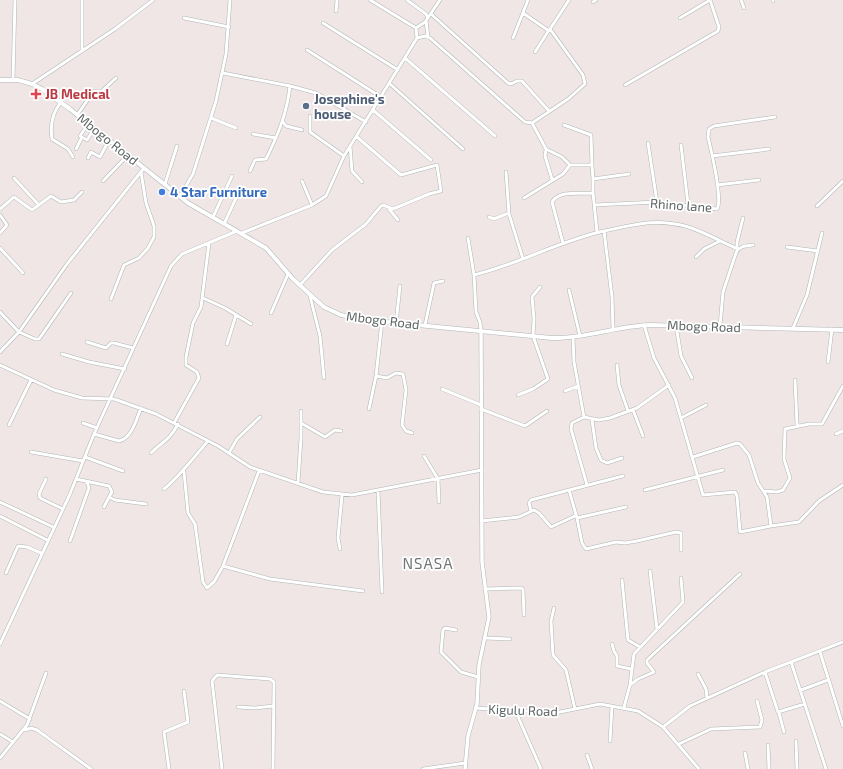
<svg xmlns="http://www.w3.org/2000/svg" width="843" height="769" font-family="'Exo 2',sans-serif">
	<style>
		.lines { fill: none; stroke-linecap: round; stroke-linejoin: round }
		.minor-casing { stroke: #afb6b5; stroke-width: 4 }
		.tertiary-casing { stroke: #afb6b5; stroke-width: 4.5 }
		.secondary-casing { stroke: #aeb6b6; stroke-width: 5 }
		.minor { stroke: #fff; stroke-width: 3 }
		.tertiary { stroke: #fff; stroke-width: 3.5 }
		.secondary { stroke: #fff; stroke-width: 4 }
		.health-dot { fill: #e0444e; stroke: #fff; stroke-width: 1.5 }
		.service-dot { fill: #5c6f8a; stroke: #fff; stroke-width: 1.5 }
		.shop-dot { fill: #3f7fe0; stroke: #fff; stroke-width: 1.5 }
		.labels { text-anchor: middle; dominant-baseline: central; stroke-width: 3.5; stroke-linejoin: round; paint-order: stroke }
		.health-label { font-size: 13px; font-weight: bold; fill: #be3a42; stroke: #fff; text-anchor: start }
		.service-label { font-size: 13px; font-weight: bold; fill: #4e5e75; stroke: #fff; text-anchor: start }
		.street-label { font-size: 13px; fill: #5e6665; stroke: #fff }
		.shop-label { font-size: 13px; font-weight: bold; fill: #366cbe; stroke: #fff; text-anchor: start }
		.quarter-label { font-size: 15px; letter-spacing: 1px; fill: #6f7876; stroke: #fff }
	</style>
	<rect width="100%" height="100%" fill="#f0e6e6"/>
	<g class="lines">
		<defs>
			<path id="minor" d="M82 0V50
				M370 0 416 28
				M407 0 426 14 428 18
				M741 0 744 8
				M773 0V1
				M593 2 596 0
				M336 11 337 0
				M523 13 549 31
				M431 14 508 83 511 84 517 81H522L549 111
				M184 18 229 27
				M680 18 710 0
				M426 21 428 37
				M323 23 398 70
				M417 38 425 36 430 38 525 122 532 123 568 99 585 84 583 75 550 29 569 0
				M513 38 528 0
				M307 50 381 97
				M535 52 549 30
				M405 58 495 136
				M223 73 290 86 316 93 366 122
				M13 80 15 0
				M32 84 115 29 153 0
				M390 84 463 149
				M625 85 718 31 719 27 710 0
				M61 102C52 113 50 126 52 139L68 149 73 157
				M373 110 431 160
				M77 115 94 91H102L116 78
				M310 116V132L344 156
				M211 118 236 128
				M283 122 286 126 302 130
				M532 123 546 149 562 157 570 165H592L593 179
				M88 124 80 136 87 140 94 129
				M564 125 591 135 592 165
				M253 134 276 138
				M648 143 657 202
				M681 145 688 204
				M350 146 352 171 362 182
				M76 149 82 137
				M546 149 545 156 552 179
				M712 156 769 149
				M88 158 91 152 100 157 109 140
				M250 171 255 160 266 159C278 135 287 113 290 86
				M506 172 509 214
				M14 178 39 205
				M103 181 128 155
				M302 181 312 205
				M165 184 177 146
				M717 185 759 180
				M180 196 193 174 216 101 226 54 230 0
				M524 198 563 174 570 165
				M594 205 657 202 717 209C723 200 711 149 708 137L709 129 714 126 775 117
				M817 206 843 181
				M0 209 14 197 32 210 51 196 61 202 74 200 82 192
				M389 209 398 220
				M0 215 7 225 0 233
				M213 217 232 176
				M489 217 494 219 506 214H509L523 259
				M224 224 237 196
				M604 231 612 297 613 329
				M597 232 593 193V179L629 174
				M242 233 312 205 326 196 344 156 417 38 416 28 425 22 440 0
				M468 238 474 275 476 312 480 322 481 331
				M563 243 552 202C559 190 580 194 593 193
				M787 247 818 251
				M0 248 23 273
				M737 249V242L743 218
				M696 257 704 249 720 241
				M474 275C519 264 559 241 604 231 633 225 655 218 685 226 703 231 721 242 738 249
				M300 285 332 250 366 224 381 206 383 205 393 209 429 194 441 191 437 165 401 175 357 137
				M569 290 580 336
				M71 293 39 339H35L19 332 67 264 144 168
				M310 296 320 336 324 378
				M203 298 225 308 251 324
				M111 299 124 265 139 258 148 248 154 237V226L146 203 141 172
				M0 312 19 332 0 352
				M271 313 288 274
				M396 323 400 286
				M425 325 434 283 443 281
				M644 325 654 358 675 398 703 495 735 492 737 496 740 532 771 526
				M676 325 681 356 692 378
				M720 326 723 292 736 253C739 246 745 246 753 245
				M793 328 807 295 822 233
				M573 337 574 362 584 417
				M87 342 106 348 111 343H114L133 348
				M227 344 236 315
				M62 354 89 362 125 369
				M828 362 832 329
				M0 365 54 390 82 398 114 399 156 414 218 446 250 467 323 492 352 495 482 470
				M617 365 619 385 628 411
				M376 376 387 378 396 373 403 374 406 390 402 425 406 431 412 433
				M795 380 797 424 799 426
				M442 389 481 405
				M565 391 578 386
				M518 395 533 389 548 379 533 336 534 319 532 297 540 287
				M369 409 376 376 382 321
				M481 409 525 426 547 411
				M633 410 643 436
				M681 418 706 405
				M592 420 596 448 601 460 607 463 622 458
				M83 423 97 428
				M174 423 199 378 197 372 186 365V357L193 323 201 307 209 243
				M301 423 325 437 335 430 341 431
				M9 425 31 380
				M94 434 119 441C132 438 136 420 141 408
				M836 434 843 431
				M31 452 83 461
				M151 453C163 440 168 443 178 424
				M229 453 237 439 260 417
				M424 456 438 479 439 502
				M85 457 123 471
				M693 457 737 443 740 444 749 455 758 483 767 497 771 526 799 522 819 501 843 485
				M184 472 188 513 195 524 203 582 207 588 214 582 223 566 259 471
				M46 479 39 494 40 498 63 509
				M76 479 109 486 112 492 109 497 115 500 146 504
				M298 483 301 438V411
				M587 485 571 429 572 423 584 417 599 420 610 418 637 408 669 385
				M164 489C181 475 193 458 208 441
				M378 490 382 592
				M569 490 577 518 626 507
				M645 490 723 470
				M763 491 777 492 783 490 790 478 784 459 785 429 809 424H822L843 386
				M0 502 53 527
				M104 507 109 497
				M531 511 529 503 531 500 623 476
				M0 516 47 540
				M577 518 582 543 586 549 616 542 625 543 637 541 676 532 681 533V550
				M481 521 519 517 534 510 539 513 551 527 575 516
				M70 541 89 488 87 482
				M340 549 338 538 342 495
				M223 566 270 579 363 591
				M650 571 657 629
				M6 573 18 546 27 547 41 553
				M622 580 628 640 640 647
				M485 589 521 588 523 589 524 615
				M554 608 551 621 553 655 566 670 575 709
				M456 630 445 628 443 630 441 652 461 672 478 677
				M485 638 510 639
				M0 644 70 494 94 434 171 266 182 254 237 231
				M612 644 614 651 617 656V666L631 669
				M820 652 843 726
				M791 662 826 769
				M765 672 778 712 805 704
				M698 674 706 689 707 698
				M630 685 634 654 683 602 681 578
				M801 690 828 680
				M0 701 30 719
				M238 707 255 708 273 706
				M624 707 630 685 638 679 654 672 647 663V660L740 574
				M475 708 555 713 600 704 638 711 663 727 699 769
				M515 710 541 769
				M779 713 784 732
				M663 727 690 706 765 672 843 642
				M25 730 31 728 37 730 91 769
				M0 734 13 742
				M610 741 612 706
				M796 741 797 769
				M679 744 711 729 760 727 762 720 757 701
				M768 745 769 769
				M745 753 748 769
				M587 755 592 769
				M0 758 27 725 46 673
				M169 769 164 732 188 722 184 691
				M222 769 213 689 212 681 217 675 270 679 274 682 273 769
				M423 769 465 763"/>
			<path id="tertiary" d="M465 769 468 736 477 704 479 665 489 617 482 562 481 331"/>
			<path id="secondary" d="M0 80H18L32 84 42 89 70 109 188 203 266 248 293 279 324 307 341 315 366 320 552 338C585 339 616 326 650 325L843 330"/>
		</defs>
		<use href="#minor" class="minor-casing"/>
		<use href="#tertiary" class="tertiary-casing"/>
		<use href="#secondary" class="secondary-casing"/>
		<use href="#minor" class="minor"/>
		<use href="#tertiary" class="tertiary"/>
		<use href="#secondary" class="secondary"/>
	</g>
	<path class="health-dot" d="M34 88h4v4h4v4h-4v4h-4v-4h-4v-4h4z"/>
	<circle class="service-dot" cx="306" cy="106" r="4"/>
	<circle class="shop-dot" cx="162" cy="192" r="4"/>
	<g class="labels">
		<g class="health-label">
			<text x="45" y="94">JB Medical</text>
		</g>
		<g class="service-label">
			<text x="314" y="99">Josephine's<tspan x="314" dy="15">house</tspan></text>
		</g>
		<g class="street-label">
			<text transform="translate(108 139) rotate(39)">Mbogo Road</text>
			<text transform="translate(681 205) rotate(4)">Rhino lane</text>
			<text transform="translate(383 320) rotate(7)">Mbogo Road</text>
			<text transform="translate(704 326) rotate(2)">Mbogo Road</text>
			<text transform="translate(523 710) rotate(2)">Kigulu Road</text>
		</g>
		<g class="shop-label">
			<text x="170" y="192">4 Star Furniture</text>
		</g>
		<g class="quarter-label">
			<text x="428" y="563">NSASA</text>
		</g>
	</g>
</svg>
